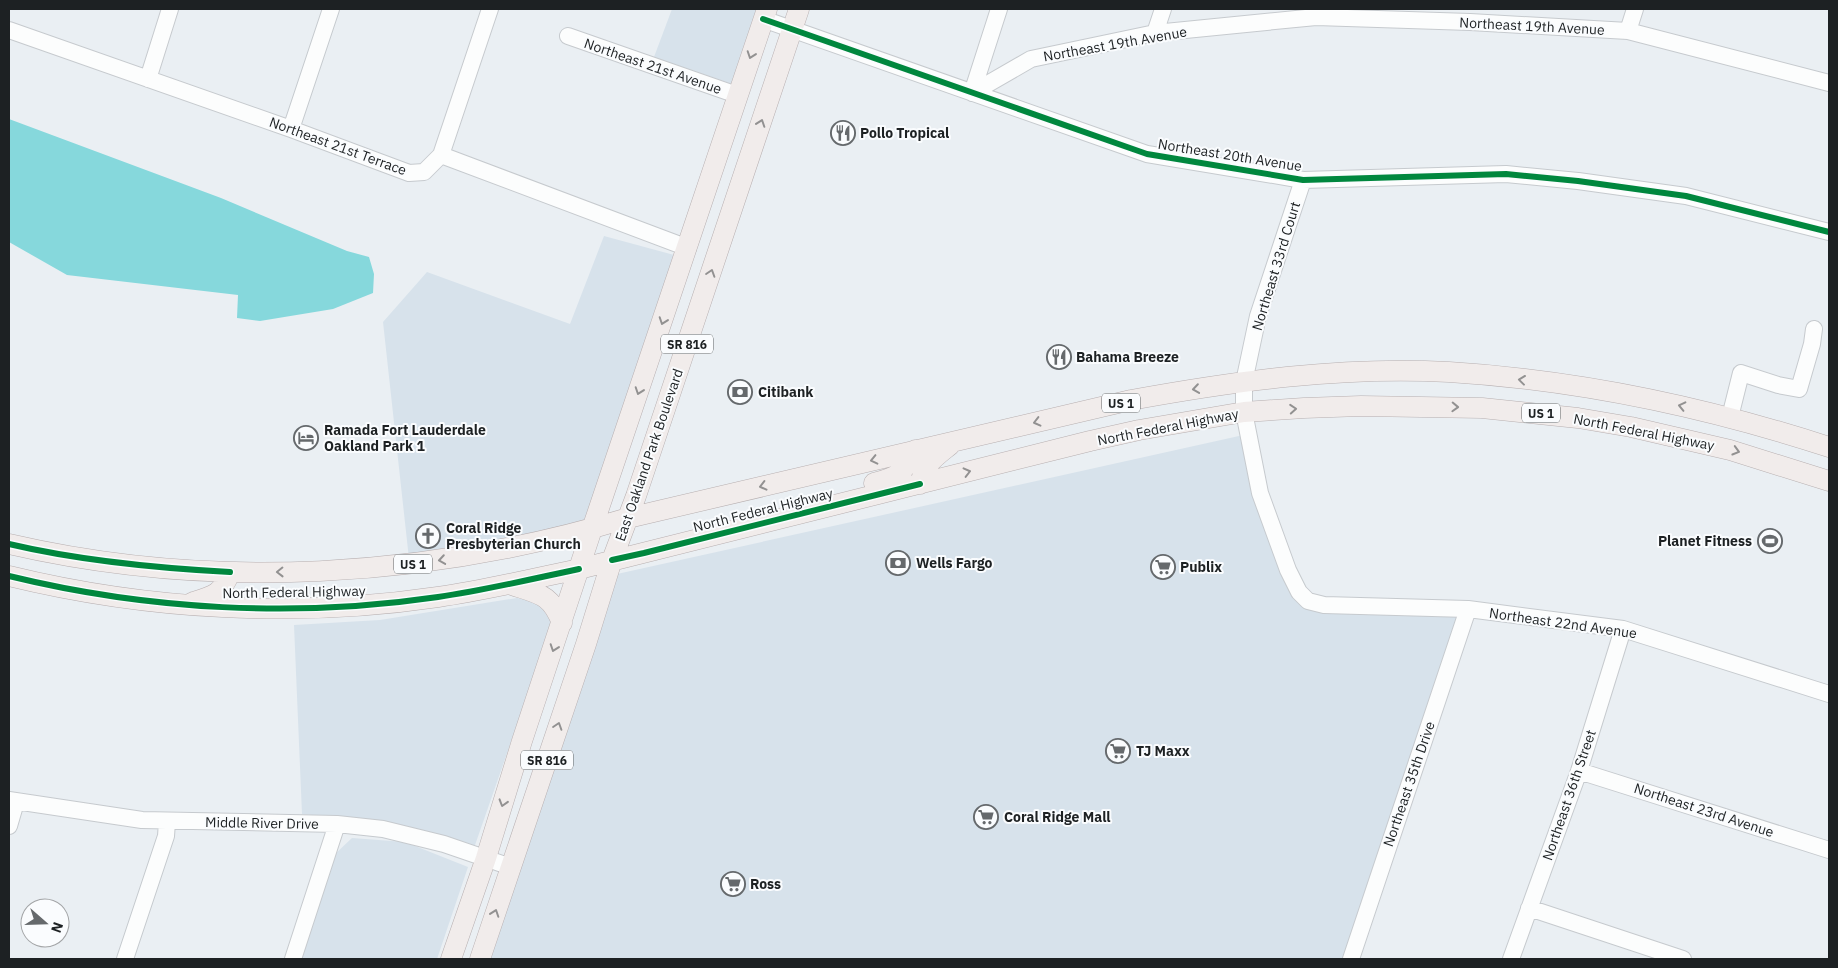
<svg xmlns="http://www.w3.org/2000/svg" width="1838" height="968" font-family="'IBM Plex Sans',sans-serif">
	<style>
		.built { fill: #d7e2eb }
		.water { fill: #86d8dc }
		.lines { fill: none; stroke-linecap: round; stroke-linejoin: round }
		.minor-casing { stroke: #c6cace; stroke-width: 18 }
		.major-casing { stroke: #b7afb0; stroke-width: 21 }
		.minor { stroke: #fcfdfd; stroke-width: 16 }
		.major { stroke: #f1eceb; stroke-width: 20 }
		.cycleway-casing { stroke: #fafcfe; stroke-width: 9 }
		.cycleway { stroke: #00873e; stroke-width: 6 }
		.oneway { stroke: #929191 }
		.labels { text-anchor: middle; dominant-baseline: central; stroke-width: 4; stroke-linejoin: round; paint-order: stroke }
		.shield { fill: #fafcfe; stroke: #5f6365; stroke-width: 1 }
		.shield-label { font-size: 12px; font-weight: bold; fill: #1d2123 }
		.street-label { font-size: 14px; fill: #1d2123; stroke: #fafcfe }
		.poi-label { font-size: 14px; font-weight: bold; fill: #1d2123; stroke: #fafcfe; text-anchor: start }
	</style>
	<rect width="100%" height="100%" fill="#eaeff3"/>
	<path class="built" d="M672 9H757L732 84 654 57Z
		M604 236 674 255 586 522 409 559 383 322 427 272 570 324Z
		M1248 434 1301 605 1468 609 1350 959H483L617 574Z
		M517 598 539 602 552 624 474 848 372 821 302 814 294 625 380 620Z
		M352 838 405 842 468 867 437 959H300L334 855Z"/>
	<path class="water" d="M9 119 221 198 347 251 369 257 374 274 373 293 333 309 260 321 237 318 238 295 67 275 9 242Z"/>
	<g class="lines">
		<defs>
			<path id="minor" d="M763 19 1147 154 1303 180 1506 174 1578 181 1686 196 1829 232
				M9 30 291 129 409 173 424 172 441 155 688 248
				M1628 31 1635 9
				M1155 33 1163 9
				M568 36 737 95
				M148 79 170 9
				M972 93 1031 59 1155 33 1316 17 1470 22 1628 31 1829 83
				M972 93 999 9
				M291 129 331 9
				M441 155 490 9
				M1303 180 1258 316 1244 382V412L1260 493 1288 570 1299 592 1308 601 1324 605 1468 609 1623 629 1829 694
				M1730 417 1741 373 1778 385 1799 389 1812 344 1814 329
				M1579 771 1829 850
				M9 800 142 820 337 824 383 829 444 844 511 867
				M9 826 16 802
				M1529 908 1683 959
				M125 959 166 836 167 822
				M293 959 337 824
				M1351 959 1468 609
				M1511 959 1579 771 1623 629"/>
			<path id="major" d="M874 483C901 476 902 474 915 450
				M920 484C925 463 934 458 950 445
				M9 544C212 591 428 578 628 518L1131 400C1235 381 1343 366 1449 372 1579 380 1706 407 1829 447
				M9 576C148 610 296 618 438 597 486 590 532 579 579 569L1090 441 1139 430 1244 412 1304 408 1361 406 1482 408 1578 418 1631 427 1730 450 1829 481
				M512 585C539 594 551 594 562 623
				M193 602C214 596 222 594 230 572
				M451 959 486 858 522 741 592 529 767 9
				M480 959 586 644 612 560 636 496 799 9"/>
		</defs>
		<use href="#minor" class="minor-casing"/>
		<use href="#major" class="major-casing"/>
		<use href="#minor" class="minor"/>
		<use href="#major" class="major"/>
		<defs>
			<path id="cycleway" d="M763 19 1147 154 1303 180 1506 174 1578 181 1686 196 1829 232
				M9 544C81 561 155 568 230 572
				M612 560 644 553 920 484
				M9 576C148 610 296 618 438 597 486 590 532 579 579 569"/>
		</defs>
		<use href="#cycleway" class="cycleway-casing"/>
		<use href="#cycleway" class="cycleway"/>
	</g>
	<defs><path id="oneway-chevron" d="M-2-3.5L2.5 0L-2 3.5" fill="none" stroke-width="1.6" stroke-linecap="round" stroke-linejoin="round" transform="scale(1.25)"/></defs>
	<g class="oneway">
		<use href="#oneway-chevron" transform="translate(751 55) rotate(109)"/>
		<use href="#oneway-chevron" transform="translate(761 123) rotate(-71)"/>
		<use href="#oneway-chevron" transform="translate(711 273) rotate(-72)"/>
		<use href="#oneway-chevron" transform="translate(663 321) rotate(109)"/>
		<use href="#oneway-chevron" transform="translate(1522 380) rotate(-173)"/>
		<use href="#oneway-chevron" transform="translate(1196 389) rotate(172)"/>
		<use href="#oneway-chevron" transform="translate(639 391) rotate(109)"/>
		<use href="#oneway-chevron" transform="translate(1682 406) rotate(-167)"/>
		<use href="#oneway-chevron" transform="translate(1455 407) rotate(2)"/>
		<use href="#oneway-chevron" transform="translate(1293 409) rotate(-4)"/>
		<use href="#oneway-chevron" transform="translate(1037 422) rotate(166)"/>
		<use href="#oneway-chevron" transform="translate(1736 451) rotate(16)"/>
		<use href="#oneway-chevron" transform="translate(874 460) rotate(167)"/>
		<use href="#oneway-chevron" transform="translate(967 472) rotate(-14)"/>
		<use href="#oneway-chevron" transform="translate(763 486) rotate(166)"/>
		<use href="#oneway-chevron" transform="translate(442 560) rotate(171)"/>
		<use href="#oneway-chevron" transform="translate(280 572) rotate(179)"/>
		<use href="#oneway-chevron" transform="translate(554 648) rotate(109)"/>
		<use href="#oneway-chevron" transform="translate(558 726) rotate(-72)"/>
		<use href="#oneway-chevron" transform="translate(503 803) rotate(107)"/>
		<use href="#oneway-chevron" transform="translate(495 913) rotate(-71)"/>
	</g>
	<defs>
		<symbol id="restaurant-ring" viewBox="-11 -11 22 22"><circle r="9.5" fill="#fafcfe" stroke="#65696c" stroke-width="1.5"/><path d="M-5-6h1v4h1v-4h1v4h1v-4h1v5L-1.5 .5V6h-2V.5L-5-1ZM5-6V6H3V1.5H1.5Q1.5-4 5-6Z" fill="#65696c"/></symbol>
		<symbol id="bank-ring" viewBox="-11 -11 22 22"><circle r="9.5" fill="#fafcfe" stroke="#65696c" stroke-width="1.5"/><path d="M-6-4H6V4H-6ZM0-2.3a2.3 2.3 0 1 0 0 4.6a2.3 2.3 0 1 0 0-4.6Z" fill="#65696c"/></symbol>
		<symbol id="hotel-ring" viewBox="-11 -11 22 22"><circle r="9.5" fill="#fafcfe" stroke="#65696c" stroke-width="1.5"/><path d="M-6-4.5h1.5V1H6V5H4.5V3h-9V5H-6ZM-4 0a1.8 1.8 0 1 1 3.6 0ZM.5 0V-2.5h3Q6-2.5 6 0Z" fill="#65696c"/></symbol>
		<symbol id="church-ring" viewBox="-11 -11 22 22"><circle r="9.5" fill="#fafcfe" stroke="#65696c" stroke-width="1.5"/><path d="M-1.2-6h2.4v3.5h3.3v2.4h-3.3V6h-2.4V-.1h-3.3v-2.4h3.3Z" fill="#65696c"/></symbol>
		<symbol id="stadium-ring" viewBox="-11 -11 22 22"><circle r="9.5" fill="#fafcfe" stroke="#65696c" stroke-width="1.5"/><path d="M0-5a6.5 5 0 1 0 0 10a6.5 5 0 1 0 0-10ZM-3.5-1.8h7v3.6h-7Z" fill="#65696c"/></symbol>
		<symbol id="supermarket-ring" viewBox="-11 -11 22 22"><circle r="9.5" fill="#fafcfe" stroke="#65696c" stroke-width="1.5"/><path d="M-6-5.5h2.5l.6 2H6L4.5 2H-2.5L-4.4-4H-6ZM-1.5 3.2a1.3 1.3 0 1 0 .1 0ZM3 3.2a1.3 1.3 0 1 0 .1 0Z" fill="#65696c"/></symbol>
	</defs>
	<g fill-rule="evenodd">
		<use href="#restaurant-ring" x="829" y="119" width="28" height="28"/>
		<use href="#restaurant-ring" x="1045" y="343" width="28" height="28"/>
		<use href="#bank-ring" x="726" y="378" width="28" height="28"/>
		<use href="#hotel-ring" x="292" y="424" width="28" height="28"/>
		<use href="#church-ring" x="414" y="522" width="28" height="28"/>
		<use href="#stadium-ring" x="1756" y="527" width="28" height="28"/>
		<use href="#bank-ring" x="884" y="549" width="28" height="28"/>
		<use href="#supermarket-ring" x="1149" y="553" width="28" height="28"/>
		<use href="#supermarket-ring" x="1104" y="737" width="28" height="28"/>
		<use href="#supermarket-ring" x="972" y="803" width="28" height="28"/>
		<use href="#supermarket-ring" x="719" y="870" width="28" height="28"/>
	</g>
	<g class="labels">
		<g class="shield">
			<rect x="661" y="334.5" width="52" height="19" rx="4"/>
			<rect x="1102" y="393.5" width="38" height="19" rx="4"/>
			<rect x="1522" y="403.5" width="38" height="19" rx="4"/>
			<rect x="394" y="554.5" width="38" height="19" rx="4"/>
			<rect x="521" y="750.5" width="52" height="19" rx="4"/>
		</g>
		<g class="shield-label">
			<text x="687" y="344">SR 816</text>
			<text x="1121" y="403">US 1</text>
			<text x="1541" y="413">US 1</text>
			<text x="413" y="564">US 1</text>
			<text x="547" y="760">SR 816</text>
		</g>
		<g class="street-label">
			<text transform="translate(1532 26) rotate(3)">Northeast 19th Avenue</text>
			<text transform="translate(1115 44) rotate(-10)">Northeast 19th Avenue</text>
			<text transform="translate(653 66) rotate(19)">Northeast 21st Avenue</text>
			<text transform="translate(338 146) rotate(20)">Northeast 21st Terrace</text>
			<text transform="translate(1230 155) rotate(9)">Northeast 20th Avenue</text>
			<text transform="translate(1276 266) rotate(-73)">Northeast 33rd Court</text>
			<text transform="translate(1168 427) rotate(-11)">North Federal Highway</text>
			<text transform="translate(1644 432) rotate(11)">North Federal Highway</text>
			<text transform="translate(649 455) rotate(-71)">East Oakland Park Boulevard</text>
			<text transform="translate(763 510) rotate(-14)">North Federal Highway</text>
			<text transform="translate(294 592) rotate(-1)">North Federal Highway</text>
			<text transform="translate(1563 623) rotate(8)">Northeast 22nd Avenue</text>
			<text transform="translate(1409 784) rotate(-71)">Northeast 35th Drive</text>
			<text transform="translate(1569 795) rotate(-71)">Northeast 36th Street</text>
			<text transform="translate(1704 810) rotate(18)">Northeast 23rd Avenue</text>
			<text transform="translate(262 823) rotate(1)">Middle River Drive</text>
		</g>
		<g class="poi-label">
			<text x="860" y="133">Pollo Tropical</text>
			<text x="1076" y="357">Bahama Breeze</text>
			<text x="758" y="392">Citibank</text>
			<text x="324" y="430">Ramada Fort Lauderdale<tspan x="324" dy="16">Oakland Park 1</tspan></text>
			<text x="446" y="528">Coral Ridge<tspan x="446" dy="16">Presbyterian Church</tspan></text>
			<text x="1752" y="541" text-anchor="end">Planet Fitness</text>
			<text x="916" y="563">Wells Fargo</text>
			<text x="1180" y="567">Publix</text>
			<text x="1136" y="751">TJ Maxx</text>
			<text x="1004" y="817">Coral Ridge Mall</text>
			<text x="750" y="884">Ross</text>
		</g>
	</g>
	<rect width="1838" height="968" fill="none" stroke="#1d2123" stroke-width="20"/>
	<g transform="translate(45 923) rotate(110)"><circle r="24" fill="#fafcfe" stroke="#a2a4a6"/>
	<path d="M0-4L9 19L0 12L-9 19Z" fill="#65696c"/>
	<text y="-8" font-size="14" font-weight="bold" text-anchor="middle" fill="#1d2123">N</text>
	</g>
</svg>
